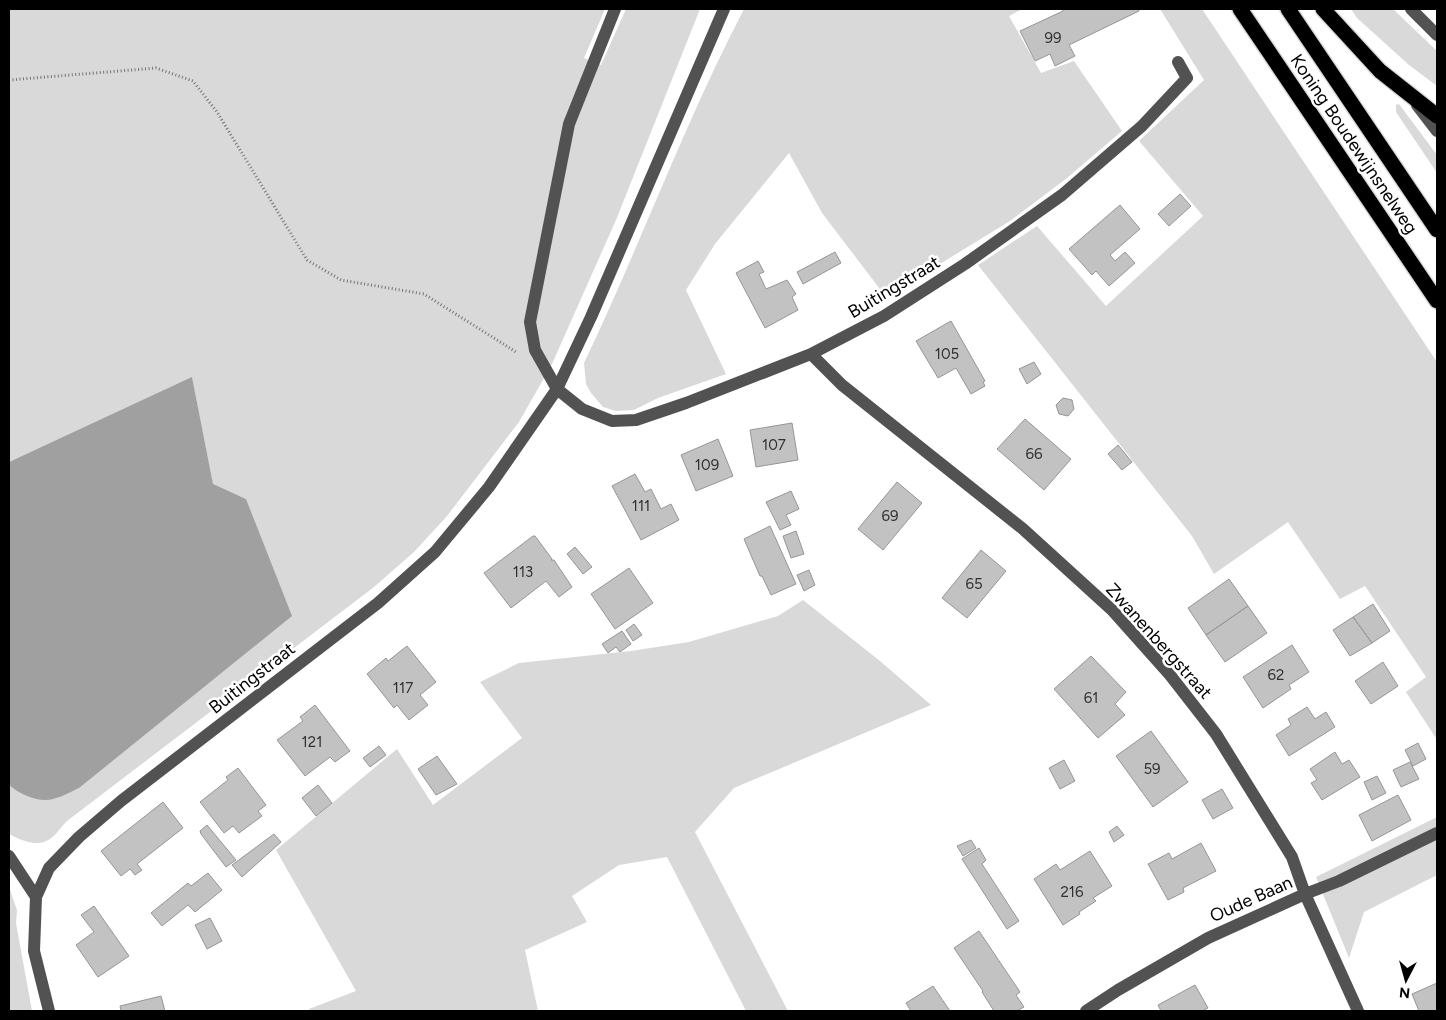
<svg xmlns="http://www.w3.org/2000/svg" width="1446" height="1020" font-family="Figtree,sans-serif">
	<style>
		.green { fill: #d9d9d9 }
		.water { fill: #a0a0a0 }
		.building { fill: #c2c2c2; stroke: #969696 }
		.lines { fill: none; stroke-linecap: round; stroke-linejoin: round }
		.highway-casing { stroke: #dbdbdb; stroke-width: 18 }
		.path { stroke: #747474; stroke-width: 3; stroke-dasharray: 1 2.5; stroke-linecap: butt }
		.minor { stroke: #525252; stroke-width: 12 }
		.highway { stroke: #000; stroke-width: 15 }
		.labels { text-anchor: middle; dominant-baseline: central; stroke-width: 5; stroke-linejoin: round; paint-order: stroke }
		.number-label { font-size: 15px; fill: #303030 }
		.street-label { font-size: 18px; fill: #000; stroke: #fff }
	</style>
	<rect width="100%" height="100%" fill="#fff"/>
	<path class="green" d="M9 9H605L584 58 601 65 626 9H700L616 220 552 364 519 422 447 516 414 552 374 587 67 821C61 827 56 835 50 839 38 848 20 840 9 834V785L14 789 246 499 213 485 192 378 9 462Z
		M744 9H1022L1009 16 1041 73 1074 61 1122 131 1067 178 1010 221 886 297 822 213 789 153 715 244 686 290 726 374 658 398 634 410 616 411 603 407 591 393 586 384 584 363C640 246 684 124 744 9Z
		M1160 9H1202L1437 362V740L1406 692 1426 677 1365 586 1340 599 1288 522 1214 574 1192 536 978 265 1037 226 1106 306 1203 216 1139 141 1204 80Z
		M1351 9H1393L1437 51V86L1409 65 1357 18Z
		M1399 104 1437 155V173L1396 112V105Z
		M803 600 880 661 931 705 734 788 695 832 788 1011H746L667 857 619 865 572 896 587 922 525 950 538 1011H310L309 1009 356 991 276 850 397 749 433 805 522 738 480 682 519 663 631 651 689 642 778 616Z
		M1437 817V875L1364 912 1349 958 1316 877Z
		M9 887 17 910 16 923 32 1011H9Z"/>
	<path class="water" d="M192 377 213 484 246 499 292 616 79 788C70 792 62 797 53 799 39 803 19 794 9 785V462Z"/>
	<path class="building" d="M1062 9H1138L1139 11 1069 45 1075 56 1055 66 1050 54 1035 61 1020 31 1063 11Z
		M1180 194 1191 206 1169 226 1158 214Z
		M1120 205 1140 229 1110 255 1115 261 1125 252 1135 263 1109 286 1096 271 1092 275 1069 249Z
		M835 252 841 263 803 284 797 272Z
		M758 261 764 272 759 274 766 289 787 280 796 294 792 297 798 310 765 328 736 273Z
		M951 321 985 381 983 382 985 386 971 394 956 368 938 378 916 341Z
		M1034 362 1041 374 1027 384 1019 369Z
		M1063 398 1072 400 1074 409 1068 416 1059 414 1056 405Z
		M1025 419 1071 459 1044 490 997 449Z
		M792 423 798 460 756 467 750 430Z
		M718 439 733 476 696 491 681 455Z
		M1118 445 1132 462 1122 470 1108 454Z
		M635 474 645 492 651 489 661 509 671 504 679 520 641 540 612 486Z
		M897 482 922 503 883 550 858 529Z
		M791 491 799 509 786 515 791 525 780 530 766 502Z
		M770 526 796 584 771 595 762 576H760L744 539Z
		M796 531 804 554 791 558 783 536Z
		M533 536H535L552 559 551 560H554L572 587 559 597 546 581 511 608 484 573Z
		M575 547 592 567 583 574 567 554Z
		M981 550 1006 571 967 618 942 598Z
		M629 568 653 603 615 629 591 594Z
		M809 570 815 585 804 591 797 575Z
		M1229 579 1248 606 1206 635 1188 608Z
		M1373 604 1390 631 1372 643 1353 617Z
		M1248 606 1267 633 1225 662 1206 635Z
		M1353 617 1372 643 1350 656 1333 630Z
		M634 624 642 635 633 641 626 630Z
		M622 631 631 644 620 652 616 647 608 653 602 644Z
		M1292 645 1309 672 1289 685 1291 689 1263 708 1243 677Z
		M407 646 436 682 420 695 428 705 409 720 397 705 394 708 367 674 386 658 388 661Z
		M1091 656 1126 692 1115 704 1125 715 1098 738 1054 689Z
		M1383 662 1398 686 1371 704 1355 681Z
		M315 705 350 751 335 762 330 757 305 776 277 740 303 721 300 717Z
		M1307 707 1315 719 1326 712 1335 727 1289 756 1276 735 1291 725 1288 719Z
		M1151 731 1188 782 1153 807 1116 756Z
		M1418 743 1426 759 1413 766 1405 750Z
		M379 746 386 755 370 767 363 758Z
		M1335 752 1342 764 1349 760 1360 777 1322 800 1311 783 1317 780 1310 769Z
		M437 756 457 784 436 795 418 769Z
		M1064 760 1075 781 1060 789 1049 768Z
		M1410 762 1419 779 1401 787 1393 770Z
		M238 768 266 805 258 811 262 816 239 833 233 826 224 833 200 802 228 780 226 777Z
		M1377 776 1386 793 1372 800 1364 782Z
		M318 785 332 803 316 816 302 798Z
		M1222 789 1233 808 1213 819 1202 800Z
		M1398 795 1411 820 1372 841 1359 815Z
		M163 802 183 828 137 864 142 870 135 875 130 869 121 876 101 851Z
		M207 825 236 860 226 867 201 834 200 831Z
		M1117 826 1124 835 1114 842 1109 832Z
		M274 834 281 842 242 877 232 865Z
		M971 840 976 848 963 856 957 846Z
		M1201 843 1216 871 1183 888 1184 892 1168 900 1148 864 1169 853 1172 859Z
		M979 848 986 860 982 864 1019 921 1007 929 962 859Z
		M1090 851 1112 886 1093 898 1096 901 1079 912 1080 914 1063 925 1034 879 1056 864 1060 870Z
		M208 873 222 890 195 912 188 905 162 926 151 913 188 883 191 886Z
		M94 906 129 956 98 977 76 945 94 932 81 915Z
		M210 918 222 941 207 949 195 925Z
		M979 931 1020 992 1016 995 1024 1007 1017 1011H994L982 992 983 991 954 948Z
		M1437 983V1011H1419L1412 994Z
		M1195 985 1208 1008 1202 1011H1161L1158 1005Z
		M933 986 950 1011H911L906 1003Z
		M161 996 165 1011H121L120 1006Z"/>
	<g class="lines">
		<defs>
			<path id="highway" d="M1240 9 1437 301
				M1288 9 1437 230
				M1323 9 1380 71 1437 116"/>
		</defs>
		<use href="#highway" class="highway-casing"/>
		<path class="path" d="M9 80 156 68 193 81 217 112 307 260 341 280 424 294 516 352"/>
		<path class="minor" d="M615 9 569 124 530 322 535 350 557 389 582 409 612 421 636 420 686 403 811 354 884 316 965 264 1062 195 1142 126 1187 78 1178 62
			M1411 9 1437 35
			M1417 105 1437 131
			M811 354 842 385 1023 529 1112 610 1170 675 1216 734 1292 857 1305 894 1358 1011
			M9 856 36 897
			M49 1011 34 951 36 897 49 868 79 837 121 801 378 603 435 552 489 487 557 389 591 317 724 9
			M1086 1011 1118 990 1208 938 1305 894 1339 881 1437 833"/>
		<use href="#highway" class="highway"/>
	</g>
	<g class="labels">
		<g class="number-label">
			<text x="1053" y="38">99</text>
			<text x="947" y="354">105</text>
			<text x="774" y="445">107</text>
			<text x="1034" y="454">66</text>
			<text x="707" y="465">109</text>
			<text x="641" y="506">111</text>
			<text x="890" y="516">69</text>
			<text x="523" y="572">113</text>
			<text x="974" y="584">65</text>
			<text x="1276" y="675">62</text>
			<text x="403" y="688">117</text>
			<text x="1091" y="698">61</text>
			<text x="312" y="742">121</text>
			<text x="1152" y="769">59</text>
			<text x="1072" y="892">216</text>
		</g>
		<g class="street-label">
			<text transform="translate(1354 144) rotate(56)">Koning Boudewijnsnelweg</text>
			<text transform="translate(894 287) rotate(-31)">Buitingstraat</text>
			<text transform="translate(1159 641) rotate(48)">Zwanenbergstraat</text>
			<text transform="translate(252 678) rotate(-38)">Buitingstraat</text>
			<text transform="translate(1251 899) rotate(-24)">Oude Baan</text>
		</g>
	</g>
	<rect width="1446" height="1020" fill="none" stroke="#000000" stroke-width="20"/>
	<g transform="translate(1406 980) rotate(186)" stroke="#ffffff" stroke-width="4" paint-order="stroke">
	<path d="M0-4L9 19L0 12L-9 19Z" fill="#000000"/>
	<text y="-8" font-size="14" font-weight="bold" text-anchor="middle" fill="#000000">N</text>
	</g>
</svg>
